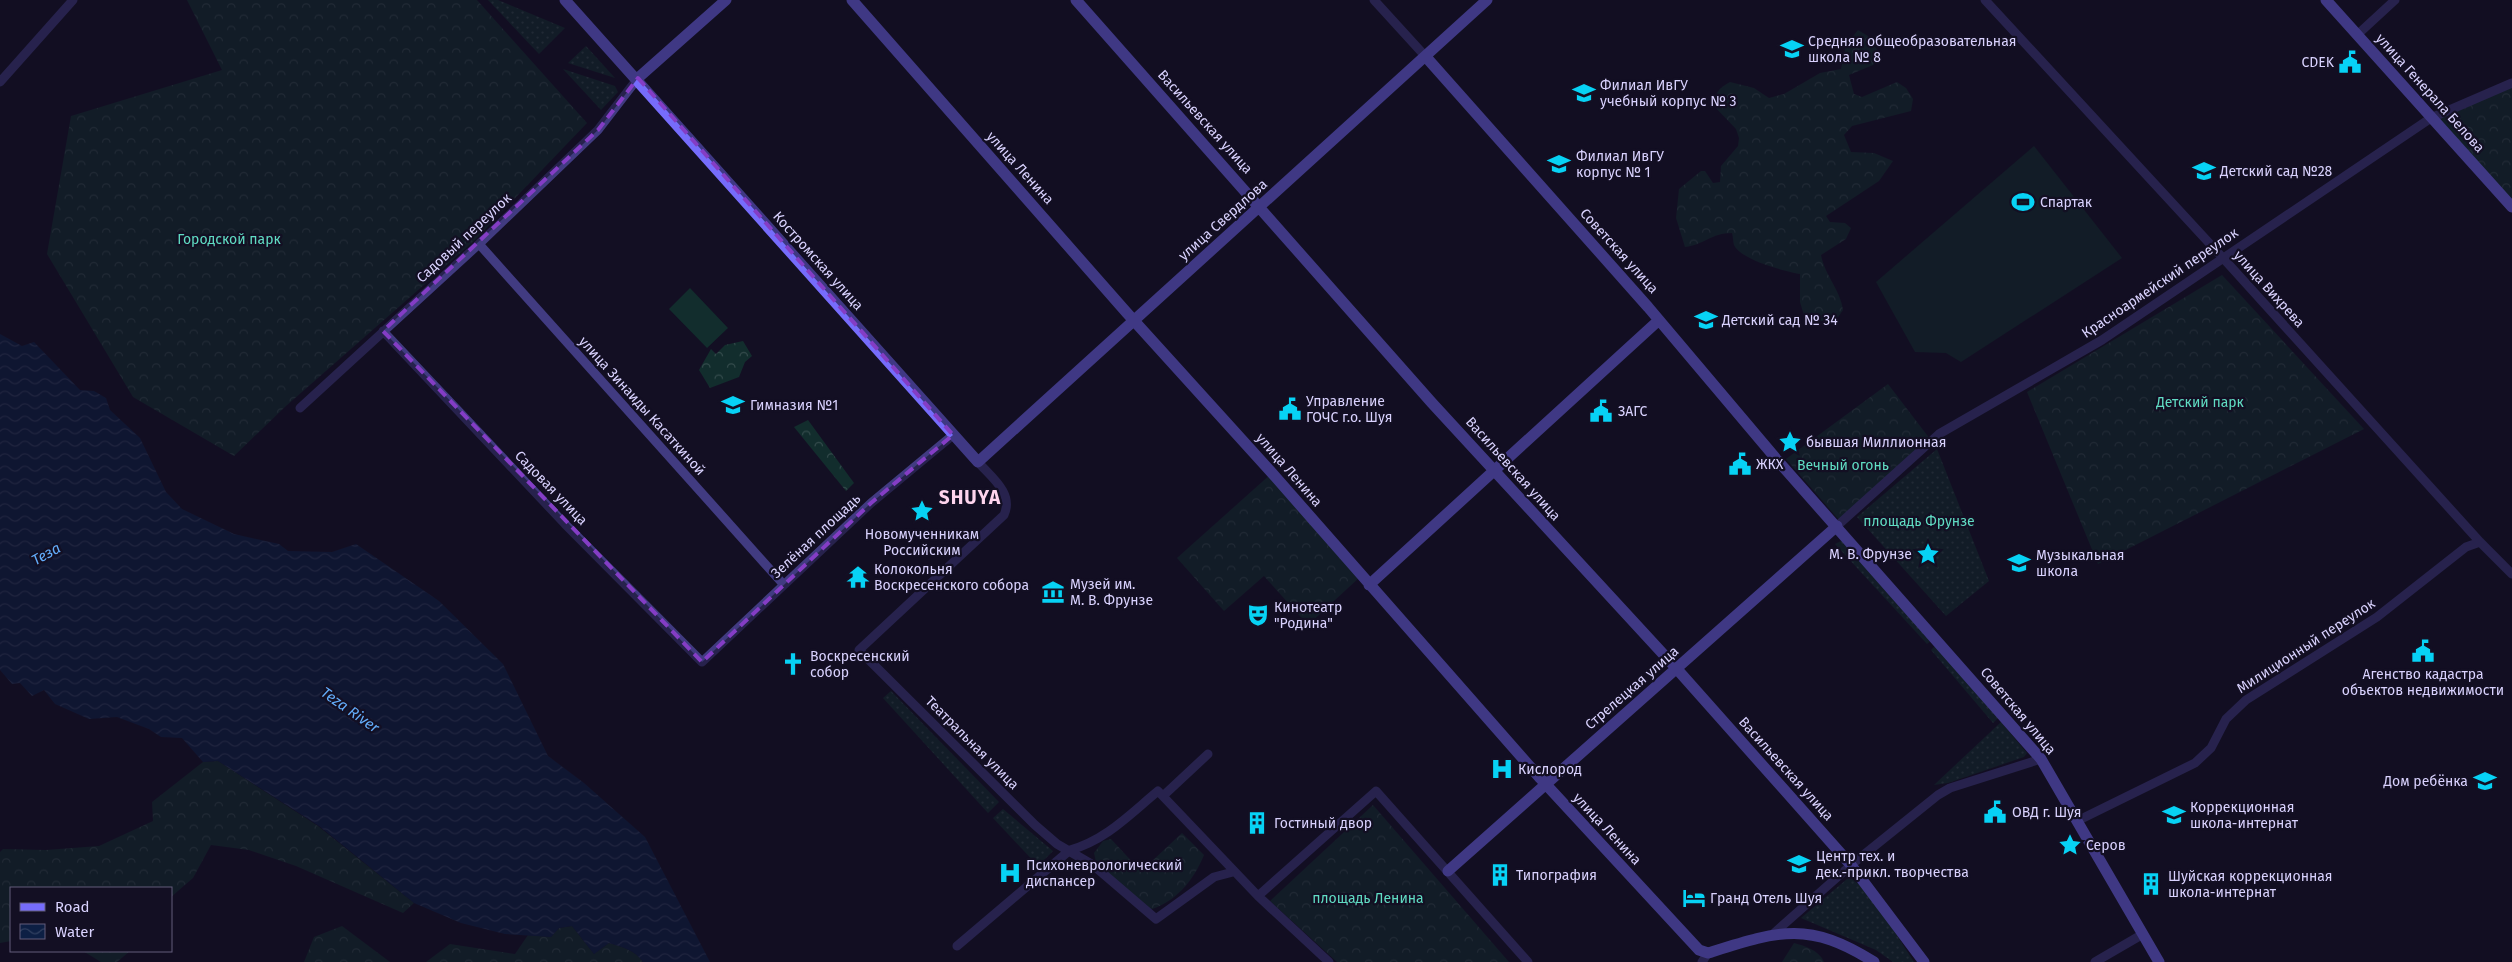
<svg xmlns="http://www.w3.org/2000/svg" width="2512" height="962" font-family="'Fira Sans',sans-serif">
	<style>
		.grass { fill: url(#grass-dots) }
		.forest { fill: url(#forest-crowns) }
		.pitch { fill: #122d2d }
		.water { fill: url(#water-waves) }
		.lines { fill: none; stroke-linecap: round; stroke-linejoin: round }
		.street { stroke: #413b81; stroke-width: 9 }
		.secondary { stroke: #766cfb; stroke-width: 11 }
		.marked { fill: none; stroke: #843dc5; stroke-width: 4; stroke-dasharray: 10 6; stroke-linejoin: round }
		.labels { text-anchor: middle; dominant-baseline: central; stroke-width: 4.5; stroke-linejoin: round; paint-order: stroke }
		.poi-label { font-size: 14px; fill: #d9d2fe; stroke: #130f23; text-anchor: start }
		.street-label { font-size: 14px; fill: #d9d2fe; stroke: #130f23 }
		.park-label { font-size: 14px; fill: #60dcc3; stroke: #130f23 }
		.water-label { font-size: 15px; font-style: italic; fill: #63adfb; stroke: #130f23 }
		.district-label { font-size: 19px; font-weight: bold; letter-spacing: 1px; fill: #fed4ed; stroke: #130f23 }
	</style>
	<defs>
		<pattern id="grass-dots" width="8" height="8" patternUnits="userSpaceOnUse" patternTransform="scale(1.25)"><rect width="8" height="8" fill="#122d2d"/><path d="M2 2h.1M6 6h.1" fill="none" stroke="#344b4c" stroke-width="1.8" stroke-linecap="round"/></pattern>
		<pattern id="forest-crowns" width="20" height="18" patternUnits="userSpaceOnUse" patternTransform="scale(1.25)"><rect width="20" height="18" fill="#122d2d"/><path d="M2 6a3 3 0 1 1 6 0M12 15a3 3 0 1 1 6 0" fill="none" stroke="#344b4c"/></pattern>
		<pattern id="water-waves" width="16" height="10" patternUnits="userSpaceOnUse" patternTransform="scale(1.25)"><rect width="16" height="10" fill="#0d1f44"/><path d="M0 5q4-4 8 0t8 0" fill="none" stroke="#303f60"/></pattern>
	</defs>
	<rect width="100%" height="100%" fill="#130f23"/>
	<path class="grass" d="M488 0H498L565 28 539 54Z
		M586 46 615 78 568 63Z
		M563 69 615 86 618 92 601 110Z
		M1937 449 1989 581 1946 616 1857 517Z
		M1843 540 1932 640 1927 644 1835 544Z
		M1936 645 1998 718 1993 723 1931 650Z
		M891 691 999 802 988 813 883 698Z
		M2001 722 2027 753 2024 757 1948 783 1934 785Z
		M1003 809 1053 851 1038 866 993 818Z
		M1847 879H1852L1869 892 1914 962H1893L1876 950 1801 918Z"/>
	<path class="forest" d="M187 0H477L587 123 474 241 286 406 234 456 133 397 47 254 71 116 222 70Z
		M1858 30 1868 36 1882 57 1873 65 1849 75 1854 94 1862 97 1897 82 1906 88 1913 99 1911 111 1852 126 1844 135 1851 152 1874 153 1893 161 1879 181 1826 216 1830 222 1845 223 1851 228 1846 239 1821 255C1825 276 1840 289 1843 310L1836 320 1806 322 1800 302V274C1784 271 1741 260 1734 245 1733 242 1733 236 1732 233 1711 233 1704 245 1685 247L1676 218 1679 189 1701 171H1705L1713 183 1720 182 1721 166 1738 146 1739 138 1736 129 1714 106C1714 93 1719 88 1730 82L1754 88 1769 98 1784 94 1820 73 1841 69 1846 45Z
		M2512 87V201L2438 117Z
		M2222 275 2364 429 2098 564 2027 392Z
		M743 341 752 356 745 362 739 377 710 388 699 370 711 349 716 354 725 345Z
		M1888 384 1930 439 1840 521 1786 459Z
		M808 420 854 483 846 491 794 427Z
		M1272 473 1361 576 1308 625 1264 576 1224 611 1177 558Z
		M218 761 318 826 414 903 403 913 296 866 249 850 211 845 193 878 171 897V888H11V941L0 943V852L3 849 46 850 99 846 153 821 152 802 203 762Z
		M1373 805 1509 962H1337L1270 901Z
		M1182 833 1204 855C1193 882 1175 903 1146 911L1096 862 1094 853 1103 841 1111 839 1138 868 1151 862Z
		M342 926 390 962H304L314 937Z
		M572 926 594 954 609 943C622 947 635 950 643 962H426L450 944 515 954 528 935 551 937 559 928Z
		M1794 943C1805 946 1819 950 1824 962H1782Z
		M83 951H130L117 962H101Z"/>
	<path class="pitch" d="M2034 146 2122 258 1961 362 1946 353 1915 352 1876 282Z
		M690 288 728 328 707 348 669 309Z"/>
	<path class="water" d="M0 334 22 346 34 342 80 390 94 391 106 398 110 410 140 438 166 492 182 509 234 534 279 544 288 551 332 552 356 544 439 601 503 664 548 756 584 783 645 837 710 962H643C635 950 622 947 609 943L594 954 572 926 559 928 551 937 505 934 461 923 414 903 319 826 218 761 203 762 182 738 161 737 149 729 117 717 89 719 55 704 44 690 32 696 20 683 12 684 0 670Z"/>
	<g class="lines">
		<path class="street" d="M1374 0 1426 57
			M1985 0 2223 258 2480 542 2512 574
			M2357 35 2395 0
			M0 82 73 0
			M479 244 784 585
			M383 331 565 524 702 662 871 503 953 435
			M300 408 479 244 598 130 638 78
			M978 462C991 477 1014 493 1004 515L859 650 1035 825 1057 844 1093 865 1156 919 1214 877 1233 872
			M1837 526 1939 434 2102 340 2431 118 2512 83
			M1163 796 1208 754
			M2077 821 2195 763 2211 748 2226 719 2246 700 2377 617 2466 547 2480 542
			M1773 934 1851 865 1938 795 1950 788 2041 759
			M957 946 1070 850C1106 840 1130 814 1158 791L1258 896
			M1329 962 1258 896 1376 791 1528 962
			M1702 962 1708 953
			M2095 962 2143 934"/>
		<path class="secondary" d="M565 0 978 462 1487 0
			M852 0 1127 313 1272 473 1540 778 1699 950 1708 953C1778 931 1808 920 1874 962
			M1076 0 1432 403 1676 668 1851 865 1924 962
			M2326 0 2512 207
			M1426 57 1648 307 1778 461 2041 759 2159 962
			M638 78 726 0
			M1369 585 1659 320
			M1448 871 1837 526"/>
	</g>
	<path d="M0 0H2512V962H0ZM638 78 953 435 871 503 702 662 383 331 598 130Z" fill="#130f23" fill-opacity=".55" fill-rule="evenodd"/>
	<path class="marked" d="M638 78 953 435 871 503 702 662 383 331 598 130Z"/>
	<defs>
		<symbol id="school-bare" viewBox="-9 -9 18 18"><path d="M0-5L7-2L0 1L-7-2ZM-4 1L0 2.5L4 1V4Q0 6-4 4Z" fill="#07d2f5" stroke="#130f23" stroke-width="2.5" paint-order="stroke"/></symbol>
		<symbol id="civic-bare" viewBox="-9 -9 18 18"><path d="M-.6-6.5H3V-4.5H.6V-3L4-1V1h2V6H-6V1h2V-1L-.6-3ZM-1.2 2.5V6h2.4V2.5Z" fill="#07d2f5" stroke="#130f23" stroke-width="2.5" paint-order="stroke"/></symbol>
		<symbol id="university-bare" viewBox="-9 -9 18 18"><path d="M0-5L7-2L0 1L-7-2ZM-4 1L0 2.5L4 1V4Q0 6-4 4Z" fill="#07d2f5" stroke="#130f23" stroke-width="2.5" paint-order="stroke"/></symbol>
		<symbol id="stadium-bare" viewBox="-9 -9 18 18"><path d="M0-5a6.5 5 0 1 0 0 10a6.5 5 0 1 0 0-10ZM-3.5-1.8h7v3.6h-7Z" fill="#07d2f5" stroke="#130f23" stroke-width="2.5" paint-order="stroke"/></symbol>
		<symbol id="sight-bare" viewBox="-9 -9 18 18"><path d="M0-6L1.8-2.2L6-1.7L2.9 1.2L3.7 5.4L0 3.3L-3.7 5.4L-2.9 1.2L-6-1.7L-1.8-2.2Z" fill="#07d2f5" stroke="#130f23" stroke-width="2.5" paint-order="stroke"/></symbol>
		<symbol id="temple-bare" viewBox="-9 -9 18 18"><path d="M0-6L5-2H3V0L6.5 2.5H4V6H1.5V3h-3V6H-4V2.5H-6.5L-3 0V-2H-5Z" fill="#07d2f5" stroke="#130f23" stroke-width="2.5" paint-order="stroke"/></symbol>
		<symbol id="museum-bare" viewBox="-9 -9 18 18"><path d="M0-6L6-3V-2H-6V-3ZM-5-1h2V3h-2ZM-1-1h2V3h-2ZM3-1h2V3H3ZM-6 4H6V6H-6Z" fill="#07d2f5" stroke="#130f23" stroke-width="2.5" paint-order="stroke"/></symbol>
		<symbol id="theatre-bare" viewBox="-9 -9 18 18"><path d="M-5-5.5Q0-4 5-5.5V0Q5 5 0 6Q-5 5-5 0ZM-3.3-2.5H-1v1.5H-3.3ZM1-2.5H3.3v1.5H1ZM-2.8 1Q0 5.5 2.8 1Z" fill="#07d2f5" stroke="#130f23" stroke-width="2.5" paint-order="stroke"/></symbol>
		<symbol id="church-bare" viewBox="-9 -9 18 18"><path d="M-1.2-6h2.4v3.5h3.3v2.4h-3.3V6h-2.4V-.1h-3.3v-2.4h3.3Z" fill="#07d2f5" stroke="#130f23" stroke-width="2.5" paint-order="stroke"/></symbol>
		<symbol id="hospital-bare" viewBox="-9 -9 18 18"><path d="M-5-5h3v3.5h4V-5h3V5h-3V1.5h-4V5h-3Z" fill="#07d2f5" stroke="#130f23" stroke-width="2.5" paint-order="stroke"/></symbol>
		<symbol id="building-bare" viewBox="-9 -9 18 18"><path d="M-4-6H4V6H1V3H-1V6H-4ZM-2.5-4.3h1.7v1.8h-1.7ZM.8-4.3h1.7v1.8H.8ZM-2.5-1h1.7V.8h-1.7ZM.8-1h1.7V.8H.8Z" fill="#07d2f5" stroke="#130f23" stroke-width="2.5" paint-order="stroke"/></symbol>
		<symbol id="hotel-bare" viewBox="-9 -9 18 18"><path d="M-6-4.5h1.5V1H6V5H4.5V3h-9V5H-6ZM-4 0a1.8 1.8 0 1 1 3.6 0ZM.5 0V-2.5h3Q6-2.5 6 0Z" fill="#07d2f5" stroke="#130f23" stroke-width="2.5" paint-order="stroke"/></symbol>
	</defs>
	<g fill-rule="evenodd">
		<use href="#school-bare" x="1776" y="33" width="32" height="32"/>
		<use href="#civic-bare" x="2334" y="46" width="32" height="32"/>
		<use href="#university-bare" x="1568" y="77" width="32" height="32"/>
		<use href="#university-bare" x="1543" y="148" width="32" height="32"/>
		<use href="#school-bare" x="2188" y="155" width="32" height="32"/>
		<use href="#stadium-bare" x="2007" y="186" width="32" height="32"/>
		<use href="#school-bare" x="1690" y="304" width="32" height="32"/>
		<use href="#school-bare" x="717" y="389" width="32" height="32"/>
		<use href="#civic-bare" x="1274" y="393" width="32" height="32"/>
		<use href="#civic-bare" x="1585" y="395" width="32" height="32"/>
		<use href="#sight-bare" x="1774" y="426" width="32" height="32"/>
		<use href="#civic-bare" x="1724" y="448" width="32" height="32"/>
		<use href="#sight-bare" x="906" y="495" width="32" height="32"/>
		<use href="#sight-bare" x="1912" y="538" width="32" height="32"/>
		<use href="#school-bare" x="2003" y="547" width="32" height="32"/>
		<use href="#temple-bare" x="842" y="561" width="32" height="32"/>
		<use href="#museum-bare" x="1037" y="576" width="32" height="32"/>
		<use href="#theatre-bare" x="1242" y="599" width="32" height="32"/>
		<use href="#civic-bare" x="2407" y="635" width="32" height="32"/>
		<use href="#church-bare" x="777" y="648" width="32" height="32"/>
		<use href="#hospital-bare" x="1486" y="753" width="32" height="32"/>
		<use href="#school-bare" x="2469" y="765" width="32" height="32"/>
		<use href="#civic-bare" x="1979" y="796" width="32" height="32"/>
		<use href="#school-bare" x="2158" y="799" width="32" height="32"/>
		<use href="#building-bare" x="1241" y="807" width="32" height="32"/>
		<use href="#sight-bare" x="2054" y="829" width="32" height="32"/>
		<use href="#school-bare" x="1783" y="848" width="32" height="32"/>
		<use href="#hospital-bare" x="994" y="857" width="32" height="32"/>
		<use href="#building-bare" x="1484" y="859" width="32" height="32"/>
		<use href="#building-bare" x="2135" y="868" width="32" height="32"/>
		<use href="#hotel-bare" x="1678" y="882" width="32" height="32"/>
	</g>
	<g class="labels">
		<g class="poi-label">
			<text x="1808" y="41">Средняя общеобразовательная<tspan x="1808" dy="16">школа № 8</tspan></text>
			<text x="2334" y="62" text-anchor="end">CDEK</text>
			<text x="1600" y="85">Филиал ИвГУ<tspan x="1600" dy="16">учебный корпус № 3</tspan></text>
			<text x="1576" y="156">Филиал ИвГУ<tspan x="1576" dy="16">корпус № 1</tspan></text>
			<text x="2220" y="171">Детский сад №28</text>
			<text x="2040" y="202">Спартак</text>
			<text x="1722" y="320">Детский сад № 34</text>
			<text x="1306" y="401">Управление<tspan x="1306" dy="16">ГОЧС г.о. Шуя</tspan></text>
			<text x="750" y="405">Гимназия №1</text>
			<text x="1618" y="411">ЗАГС</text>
			<text x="1806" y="442">бывшая Миллионная</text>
			<text x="1756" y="464">ЖКХ</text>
			<text x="922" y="534" text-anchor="middle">Новомученникам<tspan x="922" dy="16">Российским</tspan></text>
			<text x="1912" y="554" text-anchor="end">М. В. Фрунзе</text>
			<text x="2036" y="555">Музыкальная<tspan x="2036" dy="16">школа</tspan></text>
			<text x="874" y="569">Колокольня<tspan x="874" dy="16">Воскресенского собора</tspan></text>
			<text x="1070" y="584">Музей им.<tspan x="1070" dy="16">М. В. Фрунзе</tspan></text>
			<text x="1274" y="607">Кинотеатр<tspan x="1274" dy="16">"Родина"</tspan></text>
			<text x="810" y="656">Воскресенский<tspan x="810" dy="16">собор</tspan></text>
			<text x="2423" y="674" text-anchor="middle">Агенство кадастра<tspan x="2423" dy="16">объектов недвижимости</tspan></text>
			<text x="1518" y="769">Кислород</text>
			<text x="2468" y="781" text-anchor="end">Дом ребёнка</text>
			<text x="2190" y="807">Коррекционная<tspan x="2190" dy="16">школа-интернат</tspan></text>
			<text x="2012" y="812">ОВД г. Шуя</text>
			<text x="1274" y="823">Гостиный двор</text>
			<text x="2086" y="845">Серов</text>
			<text x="1816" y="856">Центр тех. и<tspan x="1816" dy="16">дек.-прикл. творчества</tspan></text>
			<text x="1026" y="865">Психоневрологический<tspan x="1026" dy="16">диспансер</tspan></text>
			<text x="1516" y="875">Типография</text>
			<text x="2168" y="876">Шуйская коррекционная<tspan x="2168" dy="16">школа-интернат</tspan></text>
			<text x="1710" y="898">Гранд Отель Шуя</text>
		</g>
		<g class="street-label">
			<text transform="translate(2430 93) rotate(48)">улица Генерала Белова</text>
			<text transform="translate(1205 122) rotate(48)">Васильевская улица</text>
			<text transform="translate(1020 168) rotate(48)">улица Ленина</text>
			<text transform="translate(1223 220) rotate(-42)">улица Свердлова</text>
			<text transform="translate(464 238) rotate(-43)">Садовый переулок</text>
			<text transform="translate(1619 251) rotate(48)">Советская улица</text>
			<text transform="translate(818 261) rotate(48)">Костромская улица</text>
			<text transform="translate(2160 283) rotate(-34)">Красноармейский переулок</text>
			<text transform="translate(2269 289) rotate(48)">улица Вихрева</text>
			<text transform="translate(642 406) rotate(48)">улица Зинаиды Касаткиной</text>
			<text transform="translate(1513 469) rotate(48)">Васильевская улица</text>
			<text transform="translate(1289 470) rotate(49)">улица Ленина</text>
			<text transform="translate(551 488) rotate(46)">Садовая улица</text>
			<text transform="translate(816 536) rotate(-43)">Зелёная площадь</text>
			<text transform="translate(2306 646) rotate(-33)">Милиционный переулок</text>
			<text transform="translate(1632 688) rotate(-41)">Стрелецкая улица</text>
			<text transform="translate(2018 711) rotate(50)">Советская улица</text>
			<text transform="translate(972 743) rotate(45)">Театральная улица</text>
			<text transform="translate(1786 769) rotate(48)">Васильевская улица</text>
			<text transform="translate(1607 829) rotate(47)">улица Ленина</text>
		</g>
		<g class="park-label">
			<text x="229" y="239">Городской парк</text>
			<text x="2200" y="402">Детский парк</text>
			<text x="1843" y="465">Вечный огонь</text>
			<text x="1919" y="521">площадь Фрунзе</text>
			<text x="1368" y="898">площадь Ленина</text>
		</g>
		<g class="water-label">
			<text transform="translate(46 554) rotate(-29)">Теза</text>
			<text transform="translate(350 710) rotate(35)">Teza River</text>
		</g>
		<g class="district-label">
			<text x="970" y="497">SHUYA</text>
		</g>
	</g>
	<rect x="10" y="887" width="162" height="65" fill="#130f23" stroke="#625d7b"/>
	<rect x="20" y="903" width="25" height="8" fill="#766cfb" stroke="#625d7b"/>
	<text x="55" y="912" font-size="15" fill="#d9d2fe">Road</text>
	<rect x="20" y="924" width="25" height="15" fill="url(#water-waves)" stroke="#625d7b"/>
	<text x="55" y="937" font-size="15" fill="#d9d2fe">Water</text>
</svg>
